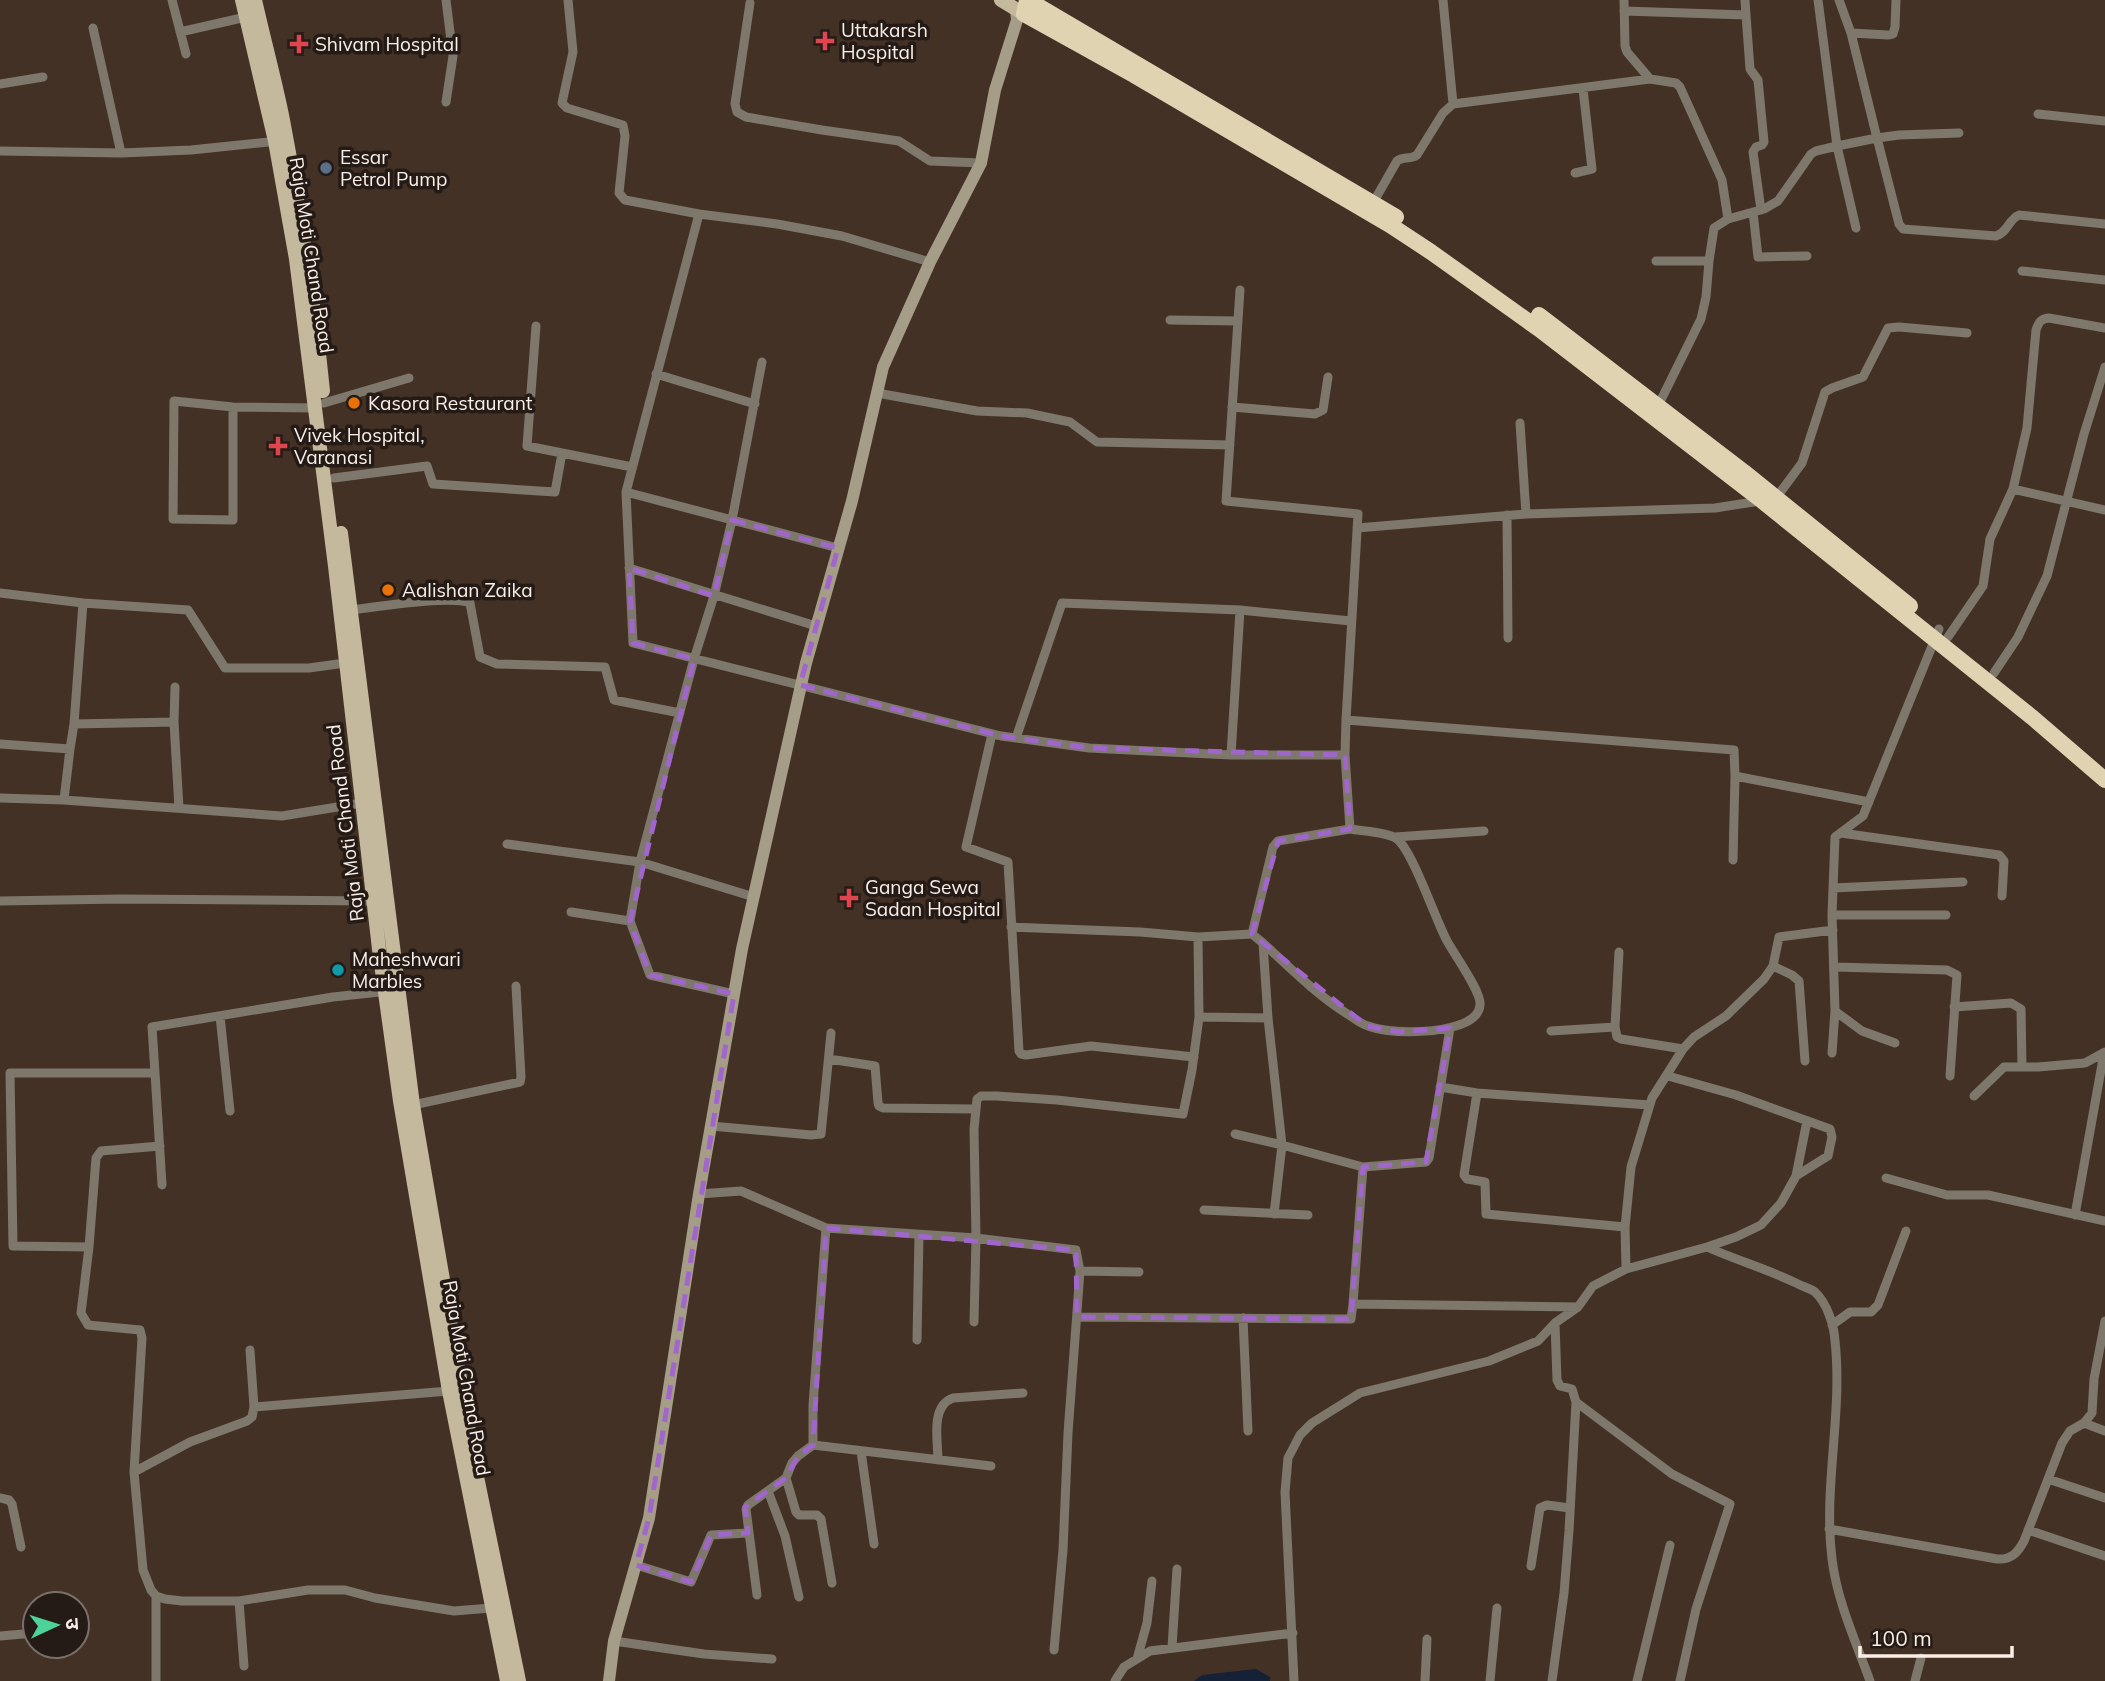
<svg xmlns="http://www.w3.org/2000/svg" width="2105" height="1681" font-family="Mulish,'Noto Sans Devanagari',sans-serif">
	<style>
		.water { fill: #142137 }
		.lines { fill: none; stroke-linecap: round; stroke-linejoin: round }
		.street { stroke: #7d786b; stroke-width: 9 }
		.secondary { stroke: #a59d87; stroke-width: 12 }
		.primary { stroke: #c4b99d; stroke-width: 14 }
		.highway { stroke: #e0d3b1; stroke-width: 16 }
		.marked { fill: none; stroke: #a166cb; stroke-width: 5; stroke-dasharray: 14 9; stroke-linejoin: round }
		.health-dot { fill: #e0444e; stroke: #241b16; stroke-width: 2.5 }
		.service-dot { fill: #5c6f8a; stroke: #241b16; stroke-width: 2.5 }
		.food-dot { fill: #e8710a; stroke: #241b16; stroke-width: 2.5 }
		.culture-dot { fill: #0f9aa8; stroke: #241b16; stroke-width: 2.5 }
		.labels { text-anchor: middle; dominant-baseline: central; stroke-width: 7; stroke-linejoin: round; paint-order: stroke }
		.poi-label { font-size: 19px; fill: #fbefe7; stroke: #241b16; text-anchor: start }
		.street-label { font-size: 19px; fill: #fbefe7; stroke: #241b16 }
	</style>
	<rect width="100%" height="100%" fill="#443126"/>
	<path class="water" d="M1256 1669 1270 1677V1681H1194L1202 1675Z"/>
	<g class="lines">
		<path class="street" d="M172 0 186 54
			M446 0 453 56 446 102
			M568 0 573 52 562 103 567 108 623 125 625 136 619 193 625 200 699 214 777 224 842 236 930 262
			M1443 0 1453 104
			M1624 0 1625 46 1627 52 1650 79
			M1839 0 1851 33 1877 138 1899 135 1959 133
			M750 3 735 104 737 112 746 117 822 130 899 141 930 161 981 163
			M1624 11 1746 15 1745 0
			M1746 15 1750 69 1758 80 1764 142 1762 145 1756 147 1753 152 1761 210
			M93 28 121 153
			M180 32 246 17
			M1851 33 1888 35 1893 34 1895 27 1896 0
			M0 84 43 77
			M2038 114 2105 121
			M0 151 121 153 191 150 278 141
			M1575 173 1592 169 1583 89
			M1373 203 1397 161C1403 156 1410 160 1417 155L1443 113 1453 104 1650 79 1676 83 1680 87 1722 180 1728 219
			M1753 212 1758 257 1807 256
			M699 214 626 492 633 643 1001 736 1089 748 1231 755H1345
			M1856 228 1837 146 1877 138 1899 224 1903 229 1996 236C2008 232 2008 220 2019 215L2105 224
			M1656 261H1709
			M2022 271 2105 280
			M1240 290 1226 501 1358 514 1346 720 1345 755 1350 829 1278 841 1273 847 1252 934 1263 943 1268 1018 1282 1145 1363 1167 1353 1304 1578 1307
			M1170 320 1238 321
			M536 326 527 446 632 467
			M656 374 755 404
			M877 393 977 411 1027 413 1070 422 1097 442 1230 445
			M324 403 409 378
			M1658 406 1701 319 1706 297 1709 261 1714 228 1728 219 1764 209 1778 201 1811 154 1816 151 1837 146 1818 0
			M233 407V520L173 519 174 401 233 407 316 408
			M1232 407 1315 414 1323 410 1328 377
			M1520 423 1526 514
			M334 478 427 466 433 484 555 492 562 453
			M2013 489 2105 510
			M626 492 838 548
			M1774 498H1776L1802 463 1825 392 1832 388 1863 377 1888 328 1899 327 1967 333
			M1507 515 1508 638
			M1357 528 1526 514 1715 508 1760 501
			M629 568 816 626
			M0 593 83 603 74 724 70 749
			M83 603 188 610 225 668H309L345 663
			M351 610C377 607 450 595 470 603L480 657 497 664 605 667 614 700 680 713
			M1948 637 1983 586 1990 539 2013 489 2027 428 2036 330C2039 322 2040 319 2049 318L2105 328
			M1994 673 2018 637 2047 576 2084 434 2105 367
			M175 687 174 722 179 808
			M1346 720 1734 750 1735 776 1869 802
			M74 724 174 722
			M992 734 966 847 1008 862 1019 1051 1021 1054 1026 1055 1091 1046 1194 1057
			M1016 738 1062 603 1240 610 1351 621
			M0 744 70 749 64 800 282 816 362 803
			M1231 755 1240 610
			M0 798 64 800
			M1841 833 1999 855 2004 861 2002 896
			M1395 837 1484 831
			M507 844 640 862 754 897
			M1733 860 1735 776
			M1833 888 1963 882
			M0 901 121 899 373 901
			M571 912 630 921
			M1832 915H1946
			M1011 927 1140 932 1198 937 1252 934
			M1263 943C1290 968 1318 996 1349 1015 1355 1019 1361 1024 1368 1026 1389 1034 1430 1033 1452 1027 1464 1024 1479 1018 1480 1005 1482 992 1453 953 1446 939 1435 918 1412 850 1397 839 1388 832 1361 831 1350 829
			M1619 952 1615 1027 1617 1037 1621 1039 1683 1049
			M1773 966 1792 975 1799 981 1805 1061
			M1834 967 1947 970 1957 975 1950 1076
			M389 991 333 997 152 1027 155 1073H10L13 1246 89 1247 81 1313 88 1325 140 1330 142 1338 134 1472 143 1570 151 1590 156 1596 165 1599 182 1601H239L308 1590H345L375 1598 454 1611 491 1608
			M734 994 650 975 630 921 640 862 694 659 714 596 732 520 762 362
			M1954 1007 2011 1003 2021 1009 2022 1067
			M1835 1011 1862 1031 1895 1043
			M220 1016 230 1111
			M1199 1017 1268 1018
			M1551 1031 1615 1027
			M1832 1053 1835 1011 1832 915 1835 837 1863 816 1939 629
			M829 1059 875 1066 878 1103 879 1106 883 1108 975 1109
			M155 1073 162 1185
			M1440 1087 1477 1093 1650 1105
			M1477 1093 1464 1175 1467 1179 1485 1182 1486 1214 1625 1227
			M1974 1096 2004 1067H2038L2085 1063 2105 1052
			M413 1105 520 1082 521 1077 516 986
			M711 1126 811 1135 821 1134 831 1033
			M1235 1134 1282 1145 1274 1214
			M1363 1167 1426 1162 1429 1158 1450 1028
			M1796 1176 1807 1121
			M1886 1178 1947 1195H1988L2105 1221
			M699 1194 741 1191 826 1228 976 1238 1076 1250 1080 1271 1068 1433 1063 1550 1054 1650
			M1204 1210 1308 1215
			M2075 1215 2104 1053
			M89 1247 96 1158 101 1151 160 1146
			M1707 1247C1736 1260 1767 1269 1796 1283 1801 1286 1810 1288 1815 1292 1827 1303 1834 1325 1835 1341 1843 1413 1823 1487 1832 1559 1837 1601 1856 1642 1870 1681
			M1626 1269 1625 1227 1631 1167 1652 1098 1683 1049 1694 1037 1726 1016 1764 979 1773 966 1779 937 1833 930
			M1080 1271 1139 1272
			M1077 1317 1351 1319 1353 1304
			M1243 1318 1248 1431
			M974 1322 976 1238 974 1129 977 1099 981 1096H997L1057 1100 1183 1114 1192 1070 1199 1017 1198 937
			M1832 1325 1850 1312H1871L1878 1305 1906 1231
			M917 1340 919 1235
			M1576 1402 1672 1474 1730 1504 1696 1609 1680 1681
			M254 1407 449 1391
			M2084 1423 2105 1431
			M813 1445 991 1466
			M861 1451 874 1544
			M938 1460C938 1441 930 1406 953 1398L1023 1393
			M134 1472 190 1442 247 1421 252 1417 254 1407 250 1350
			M786 1478 796 1512 799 1515H817L821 1519 832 1583
			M2048 1479 2105 1498
			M768 1491 785 1536 799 1597
			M0 1498 9 1500 12 1504 21 1547
			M1829 1529 1997 1559C2012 1560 2018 1552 2024 1541L2062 1443 2070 1431 2084 1423 2092 1413 2094 1379 2105 1321
			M2028 1530 2105 1556
			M636 1565 691 1582 711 1535 748 1533
			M1531 1566 1540 1508 1547 1505 1570 1508
			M757 1595 746 1509 748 1505 786 1478 792 1463 798 1456 813 1445V1405L826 1228
			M239 1601 244 1666
			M77 1630 83 1629
			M0 1636 35 1633
			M614 1641 704 1654 772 1659
			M1172 1647 1177 1569
			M1137 1659 1147 1623 1152 1581
			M156 1681V1596
			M1115 1681 1124 1667 1150 1651 1293 1633
			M1294 1681 1285 1492 1288 1458 1300 1435 1312 1423 1360 1393 1489 1361 1538 1341 1555 1323 1578 1307 1593 1286 1626 1269 1707 1247 1736 1237 1761 1225 1781 1203 1796 1176 1828 1156 1832 1137 1830 1129 1736 1095 1668 1076
			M1425 1681 1427 1639
			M1490 1681 1497 1608
			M1552 1681 1564 1593 1569 1531 1576 1402 1572 1389 1560 1386 1557 1380 1555 1323
			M1637 1681 1670 1545
			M1915 1681 1921 1658"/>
		<path class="secondary" d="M609 1681 614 1641 649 1518 699 1194 742 949 806 663 852 501 883 367 930 262 981 163 995 90 1017 20 1016 9"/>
		<path class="primary" d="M242 0 275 141 296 259 335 566 379 949 400 1101 449 1391 507 1681
			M255 0C264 40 275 80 283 120 300 210 314 300 323 391
			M1001 0 1024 14
			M341 533 413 1105 476 1472 519 1681"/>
		<path class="highway" d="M1027 0 1024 14 1134 75 1390 225 1431 252 1539 329 1761 500 2033 718 2105 780
			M1028 0 1396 217
			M1539 315 1744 472 1910 606"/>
	</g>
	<path class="marked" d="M732 520 838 548 800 685 1001 736 1089 748 1345 755 1350 829 1278 841 1252 934 1367 1026 1399 1032 1450 1028 1426 1162 1363 1167 1351 1319 1077 1317 1076 1250 826 1228 813 1445 798 1456 786 1478 745 1507 748 1533 711 1535 691 1582 636 1565 649 1518 734 994 650 975 630 921 694 659 633 643 629 568 714 596Z"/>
	<g class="health-dot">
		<path d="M821.5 30.5h7v7h7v7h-7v7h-7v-7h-7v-7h7z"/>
		<path d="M295.5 33.5h7v7h7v7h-7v7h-7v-7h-7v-7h7z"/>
		<path d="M274.5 435.5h7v7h7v7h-7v7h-7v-7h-7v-7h7z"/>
		<path d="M845.5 887.5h7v7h7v7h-7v7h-7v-7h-7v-7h7z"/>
	</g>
	<circle class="service-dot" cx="326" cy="168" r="7"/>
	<g class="food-dot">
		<circle cx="354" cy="403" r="7"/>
		<circle cx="388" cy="590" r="7"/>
	</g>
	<circle class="culture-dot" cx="338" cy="970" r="7"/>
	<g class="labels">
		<g class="poi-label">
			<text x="841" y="30">Uttakarsh<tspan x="841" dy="22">Hospital</tspan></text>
			<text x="315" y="44">Shivam Hospital</text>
			<text x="340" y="157">Essar<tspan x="340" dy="22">Petrol Pump</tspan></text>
			<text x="368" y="403">Kasora Restaurant</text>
			<text x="294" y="435">Vivek Hospital,<tspan x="294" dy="22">Varanasi</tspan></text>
			<text x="402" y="590">Aalishan Zaika</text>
			<text x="865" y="887">Ganga Sewa<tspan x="865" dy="22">Sadan Hospital</tspan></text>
			<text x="352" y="959">Maheshwari<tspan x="352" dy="22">Marbles</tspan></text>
		</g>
		<g class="street-label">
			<text transform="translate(312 255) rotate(81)">Raja Moti Chand Road</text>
			<text transform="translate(345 823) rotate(-97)">Raja Moti Chand Road</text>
			<text transform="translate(467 1378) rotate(80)">Raja Moti Chand Road</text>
		</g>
	</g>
	<g transform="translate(56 1625) rotate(86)"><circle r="33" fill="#241b16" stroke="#7a706a" stroke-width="2"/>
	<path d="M0-5L12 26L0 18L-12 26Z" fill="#4dd39a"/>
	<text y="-10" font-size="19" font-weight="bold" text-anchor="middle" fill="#fbefe7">उ</text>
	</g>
	<path d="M1860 1646v10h152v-10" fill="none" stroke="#fbefe7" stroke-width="3.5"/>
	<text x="1870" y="1646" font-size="21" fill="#fbefe7" stroke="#241b16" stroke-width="5" paint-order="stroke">100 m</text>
</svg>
